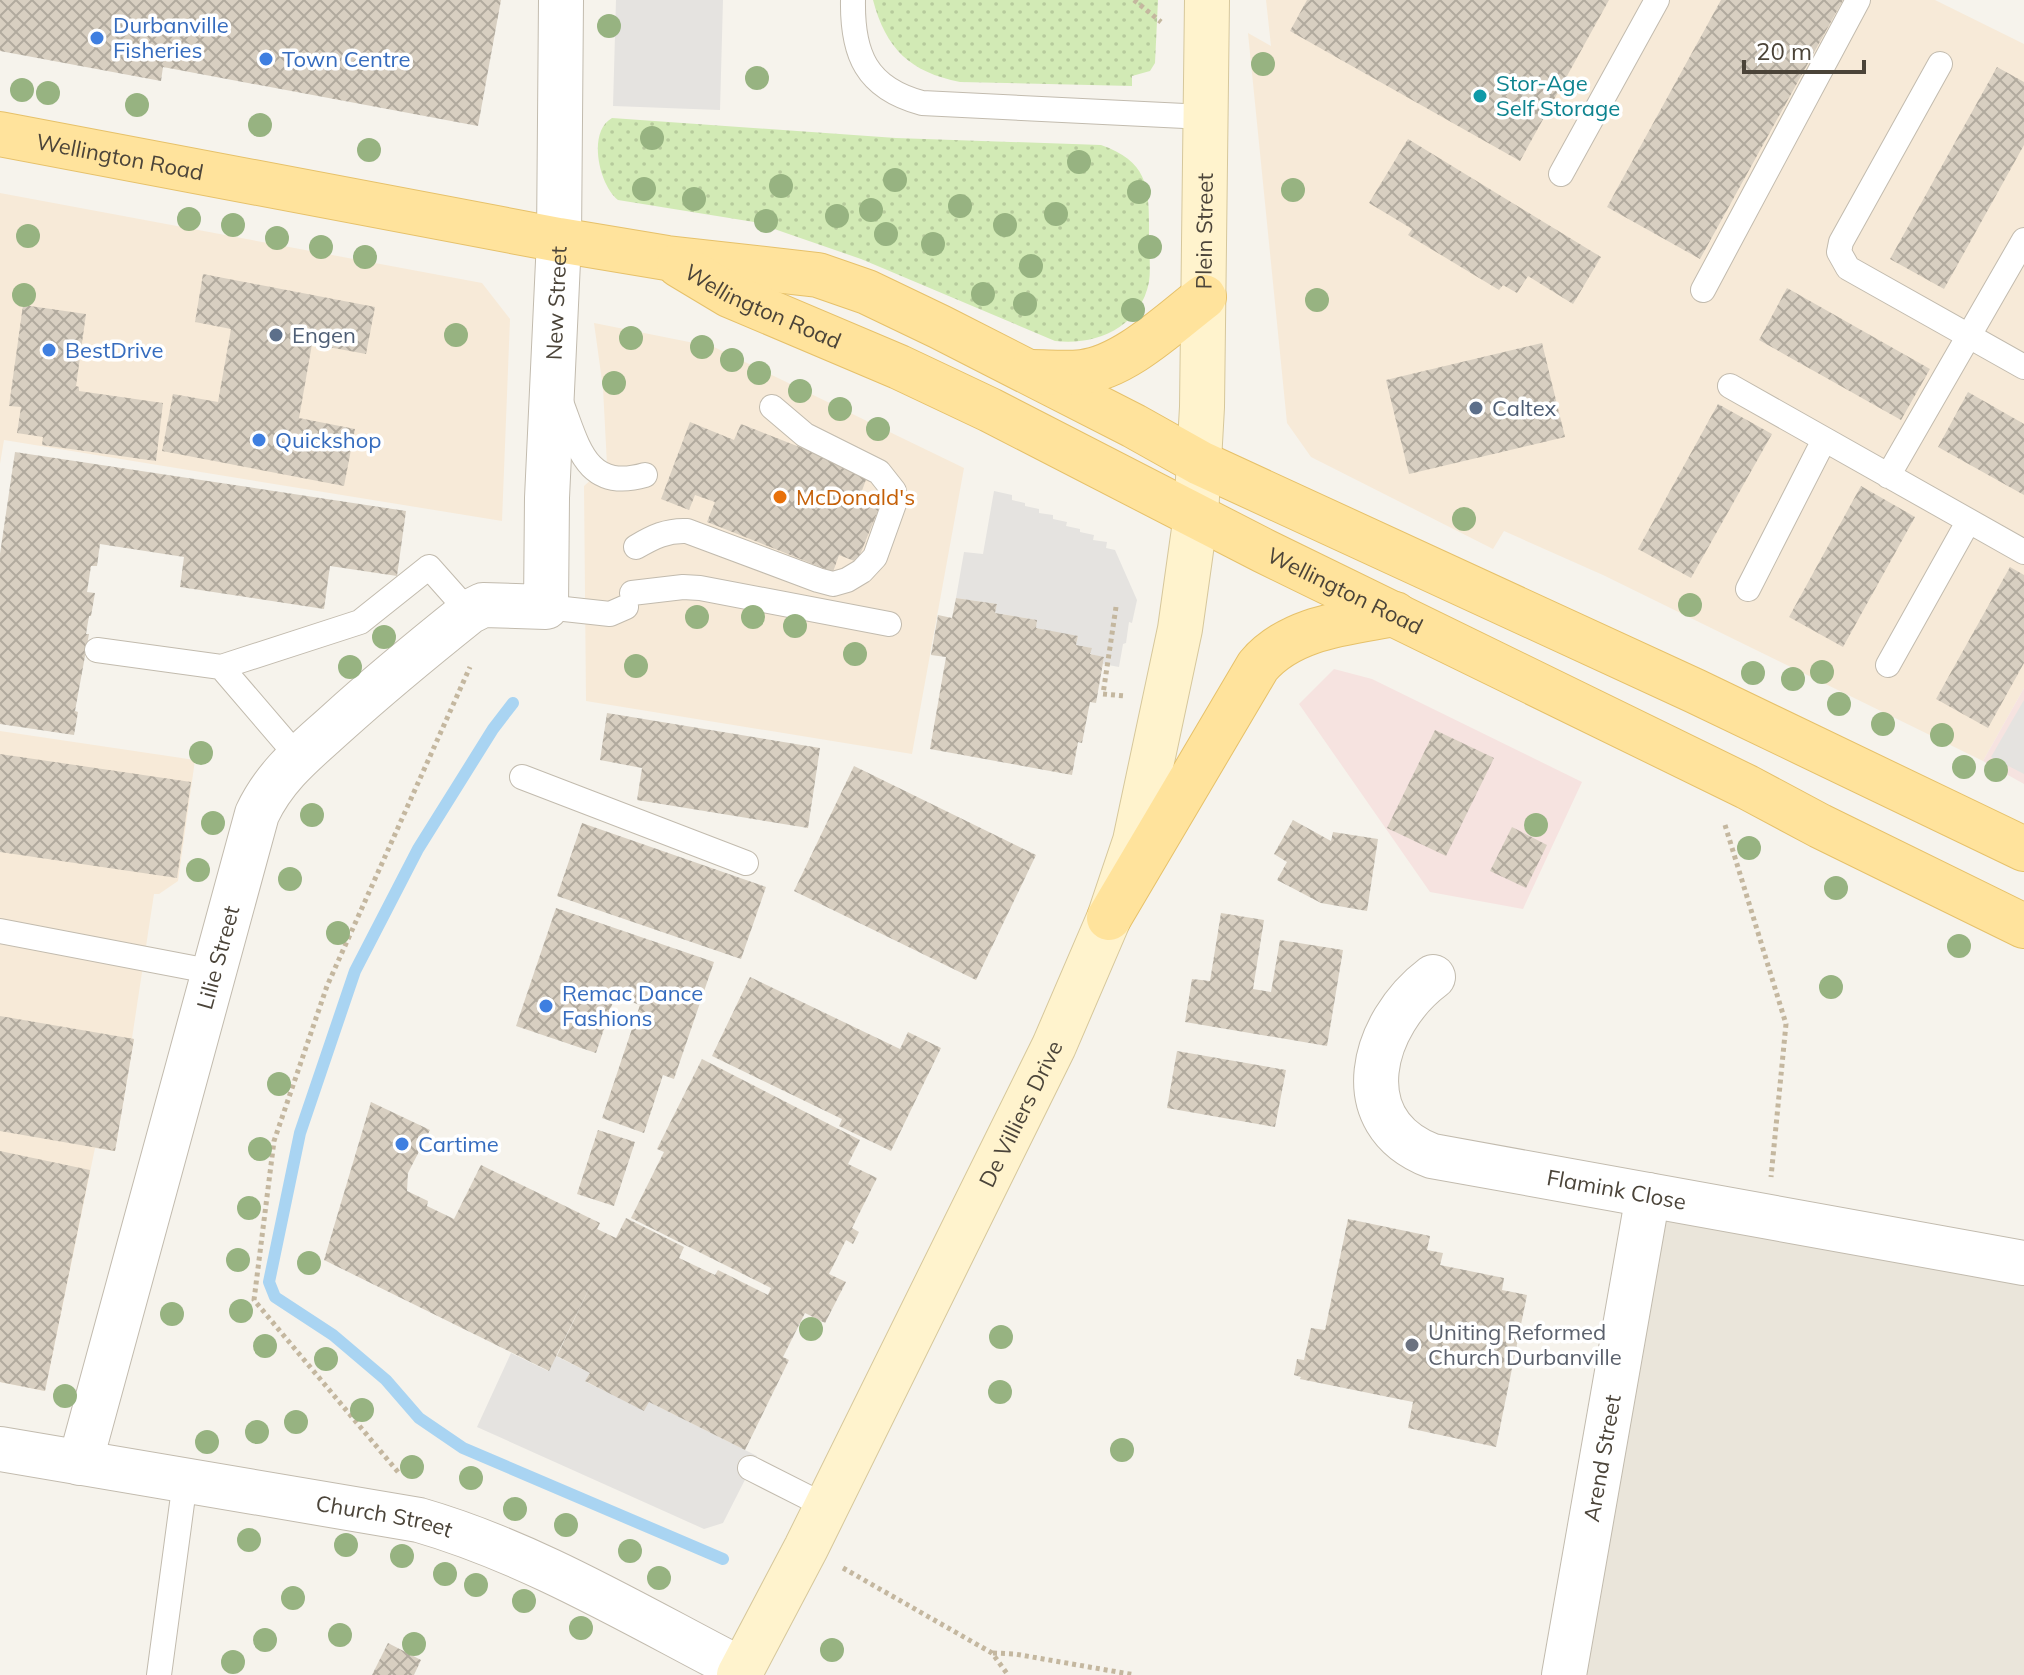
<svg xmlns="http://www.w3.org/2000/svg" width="2024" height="1675" font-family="Mulish,sans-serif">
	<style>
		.residential { fill: #eae5da }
		.commercial { fill: #f7ead8 }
		.medical { fill: #f6e3e0 }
		.grass { fill: url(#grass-dots) }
		.parking { fill: #e5e3e0 }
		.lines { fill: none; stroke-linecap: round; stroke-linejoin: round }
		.stream { stroke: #a9d4f2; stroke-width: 12 }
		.building { fill: url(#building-cross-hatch) }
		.lane-casing { stroke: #c2bbae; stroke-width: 26 }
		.street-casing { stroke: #c2bbae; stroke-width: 46 }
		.secondary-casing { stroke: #d6c79b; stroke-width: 46 }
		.primary-casing { stroke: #e6c16a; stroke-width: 46 }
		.path { stroke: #c4b79f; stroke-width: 5; stroke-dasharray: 4 4; stroke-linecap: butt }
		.lane { stroke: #fff; stroke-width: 24 }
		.street { stroke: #fff; stroke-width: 44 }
		.secondary { stroke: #fff3cd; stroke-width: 44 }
		.primary { stroke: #ffe39c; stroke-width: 44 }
		.tree { fill: #97b381 }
		.shop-dot { fill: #3f7fe0; stroke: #fff; stroke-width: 3 }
		.culture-dot { fill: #0f9aa8; stroke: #fff; stroke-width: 3 }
		.service-dot { fill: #5c6f8a; stroke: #fff; stroke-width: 3 }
		.food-dot { fill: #e8710a; stroke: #fff; stroke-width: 3 }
		.worship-dot { fill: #6b7280; stroke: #fff; stroke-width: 3 }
		.labels { text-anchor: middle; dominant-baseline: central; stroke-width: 7; stroke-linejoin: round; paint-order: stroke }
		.shop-label { font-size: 22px; fill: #366cbe; stroke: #fff; text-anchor: start }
		.culture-label { font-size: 22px; fill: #0d838f; stroke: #fff; text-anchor: start }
		.street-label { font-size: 22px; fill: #4b4439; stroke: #fff }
		.service-label { font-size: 22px; fill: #4e5e75; stroke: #fff; text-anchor: start }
		.food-label { font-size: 22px; fill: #c56008; stroke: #fff; text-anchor: start }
		.worship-label { font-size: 22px; fill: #5b616d; stroke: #fff; text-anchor: start }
	</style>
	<defs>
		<pattern id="grass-dots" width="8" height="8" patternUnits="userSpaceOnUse" patternTransform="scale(2)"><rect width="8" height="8" fill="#d2eab5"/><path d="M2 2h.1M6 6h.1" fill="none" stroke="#b6ca9c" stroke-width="1.8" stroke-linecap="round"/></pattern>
		<pattern id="building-cross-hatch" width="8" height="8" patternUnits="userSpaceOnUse" patternTransform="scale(2)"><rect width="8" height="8" fill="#d8cfc1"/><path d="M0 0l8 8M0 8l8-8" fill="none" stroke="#b1aa9e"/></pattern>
	</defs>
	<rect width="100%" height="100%" fill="#f6f3ec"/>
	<path class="residential" d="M1647 1193 2024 1262V1675H1561Z"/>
	<path class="commercial" d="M1266 0H1935L2024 44V688L1983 761 1603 575 1504 531 1493 549 1311 457 1287 423 1248 33 1271 46Z
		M0 193 482 283 510 319 502 521 4 440 0 464Z
		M594 323 714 347 964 468 912 754 586 701 584 486 607 465 603 388Z
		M0 731 195 760 178 881 159 894H154L132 1038 134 1039 115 1151 95 1148 45 1391 0 1382Z"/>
	<path class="medical" d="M1334 669 1372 679 1582 782 1523 909 1430 892 1299 704Z
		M2024 688V784L1983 761Z"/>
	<path class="grass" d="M873 0H1158L1155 63 1150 71 1132 76V86L960 82C910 72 886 49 873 0Z
		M612 118 896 138 1101 145C1152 163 1149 192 1149 239 1149 253 1151 268 1149 282 1140 327 1097 346 1055 341L861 259 754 222 618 200C599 185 587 132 612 118Z"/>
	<path class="parking" d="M616 0H723L720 110 613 106Z
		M994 491 1012 495V500L1025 503V506L1039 509V513L1053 515V519L1067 522 1066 526 1080 529V532L1094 535 1093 540 1107 542 1106 548 1115 550 1137 600 1132 623 1129 622 1126 643 1123 644 1119 667 1103 664 1104 658 1091 654V648L1076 645 1078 637 1036 628 1037 620 995 613 997 604 956 598 964 552 983 554Z
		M2024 700V774L1991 757Z
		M511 1353 548 1371 556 1356 590 1373 586 1382 644 1410 649 1402 757 1456 723 1523 704 1529 477 1427Z"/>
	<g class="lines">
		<path class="stream" d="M513 703 493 729 418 849 355 971 300 1133 269 1282 275 1297 333 1335 386 1380 419 1418 463 1448 723 1559"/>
	</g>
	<path class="building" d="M0 0H501L478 126 163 67 161 81 0 51Z
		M1307 0H1609L1520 161 1290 31Z
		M1721 0H1843L1700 259 1607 207Z
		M1997 67 2024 82V145L1944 289 1890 259Z
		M1408 139 1601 257 1573 304 1528 276 1517 293 1503 285 1499 290 1408 235 1412 229 1369 203Z
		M203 274 375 307 366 354 312 344 299 418 355 429 344 486 162 451 173 394 218 402 231 329 195 322Z
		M1787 288 1930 369 1901 420 1759 340Z
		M23 305 86 314 76 386 79 387V391L163 403 156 461 42 445 43 437 17 433 21 407 9 406Z
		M1542 343 1565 437 1409 474 1386 380Z
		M1968 392 2024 424V495L1938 447Z
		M1718 404 1772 434 1691 578 1638 549Z
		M690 422 734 440 741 424 868 474 859 499 879 508 857 562 839 555 833 572 707 522 715 502 695 495 689 510 661 499Z
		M15 452 406 511 397 576 330 566 324 609 180 587 184 557 100 544 97 566H91L87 592 95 593 91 616H89L86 634H89L75 711 78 712 74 735 0 724V554Z
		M1861 486 1915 517 1843 647 1789 617Z
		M2010 567 2024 575V663L1988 728 1936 699Z
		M956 598 997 604 995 613 1037 620 1036 628 1078 636 1076 645 1092 648 1090 654 1104 657 1096 703 1090 702 1082 743 1078 742 1072 775 930 749 946 657 931 655 938 615 952 618Z
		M607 713 820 748 808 828 637 800 642 768 600 760Z
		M1435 730 1494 758 1446 856 1387 828Z
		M0 754 191 782 177 878 0 852Z
		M854 766 1036 855 976 980 794 891Z
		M1293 820 1331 841 1333 832 1378 839 1367 911 1321 903 1277 880 1287 862 1274 854Z
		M582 823 766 887 741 959 557 896Z
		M1512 827 1547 845 1526 888 1490 871Z
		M556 908 714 962 674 1079 663 1075 644 1133 602 1118 640 1005 615 996 596 1053 516 1026Z
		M1221 913 1264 920 1253 989 1271 992 1280 940 1343 950 1327 1046 1185 1022 1192 979 1210 981Z
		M750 977 900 1049 908 1032 941 1048 891 1151 839 1126 842 1119 712 1056Z
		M0 1016 134 1039 115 1151 0 1131Z
		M1177 1051 1286 1070 1275 1127 1167 1108Z
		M702 1059 860 1140 848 1164 877 1178 852 1228 859 1232 853 1244 846 1240 829 1274 846 1282 825 1323 805 1313 783 1357 789 1360 745 1450 649 1402 644 1411 585 1381 590 1373 557 1356 596 1274 549 1371 324 1260 371 1102 430 1130 408 1173 407 1191 428 1201 427 1206 454 1219 481 1165 600 1223 597 1229 616 1238 626 1218 684 1247 679 1258 715 1275 718 1270 768 1295 771 1288 631 1218 664 1152 657 1149Z
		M598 1130 635 1142 614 1206 577 1194Z
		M0 1151 90 1170 45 1391 0 1382Z
		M1348 1219 1430 1236 1427 1250 1443 1253 1440 1265 1504 1278 1502 1290 1527 1295 1496 1447 1408 1428 1413 1402 1300 1379 1301 1377 1294 1375 1297 1359 1304 1360 1311 1328 1325 1330Z
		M388 1643 421 1660 414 1675H372Z"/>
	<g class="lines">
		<defs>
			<path id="lane" d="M853 0C852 54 866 88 922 103L1205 117
				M1940 64 1841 242 1839 252 1848 268 2024 367
				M1561 174 1657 0
				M1703 290 1858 0
				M1730 386 2024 552
				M561 402C578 446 586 492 645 475
				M1888 476 2024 240
				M636 547C653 537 667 530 687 531L818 580 833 584 847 580 862 571 875 557 895 501 894 491 879 472 805 435 772 407
				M1748 589 1824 440
				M632 593 683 587 700 588 889 624
				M546 607 610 614 626 607
				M97 650 221 667 299 758
				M1888 665 1968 522
				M221 667 360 622 429 567 469 612
				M522 777 746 863
				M0 931 214 972
				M750 1468 827 1507
				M159 1675 185 1481"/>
			<g id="street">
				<path id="s1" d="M1433 977C1372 1023 1344 1122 1432 1156L2024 1263"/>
				<path id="s2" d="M0 1449 419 1520C533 1553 637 1616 742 1670"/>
				<path id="s3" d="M80 1463 257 814C276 774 305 752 337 723 380 684 424 648 469 612L483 605 546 607 547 498 559 240 561 0"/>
				<path id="s4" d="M1564 1675 1648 1195"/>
			</g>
			<g id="secondary">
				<path id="s5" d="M739 1675 806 1548 1054 1046 1109 918 1135 841 1180 629 1196 515 1202 407 1207 0"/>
			</g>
			<g id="primary">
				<path id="s6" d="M0 134 559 240 667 258 818 275 867 292 940 327 1134 426 1200 463 1695 691 2024 849"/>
				<path id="s7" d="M679 265 729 295 899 367 990 410 1264 551 1747 787 1820 826 2024 926"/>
				<path d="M1031 372C1048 372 1065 374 1082 372 1125 367 1170 323 1204 297"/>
				<path d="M1109 918 1258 666C1291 627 1347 623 1395 614"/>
			</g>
		</defs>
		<use href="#lane" class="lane-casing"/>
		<use href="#street" class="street-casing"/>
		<use href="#secondary" class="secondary-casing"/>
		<use href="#primary" class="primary-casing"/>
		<path class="path" d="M1134 0 1161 22
			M1116 607 1103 694 1125 696
			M1725 825 1786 1024 1771 1177
			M398 1472 254 1300 274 1141 327 986 470 667
			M843 1568 992 1653 1008 1675
			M993 1653 1015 1654 1135 1675"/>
		<use href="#lane" class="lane"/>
		<use href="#street" class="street"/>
		<use href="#secondary" class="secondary"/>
		<use href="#primary" class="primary"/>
	</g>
	<g class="tree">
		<circle cx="609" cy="26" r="12"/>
		<circle cx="1263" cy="64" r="12"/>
		<circle cx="757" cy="78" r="12"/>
		<circle cx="22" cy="90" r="12"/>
		<circle cx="48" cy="93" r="12"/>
		<circle cx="137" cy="105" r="12"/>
		<circle cx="260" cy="125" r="12"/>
		<circle cx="652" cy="138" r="12"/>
		<circle cx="369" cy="150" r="12"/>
		<circle cx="1079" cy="162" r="12"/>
		<circle cx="895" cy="180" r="12"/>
		<circle cx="781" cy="186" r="12"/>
		<circle cx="644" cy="189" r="12"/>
		<circle cx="1293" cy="190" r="12"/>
		<circle cx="1139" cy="192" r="12"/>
		<circle cx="694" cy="199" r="12"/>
		<circle cx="960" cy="206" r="12"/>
		<circle cx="871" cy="210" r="12"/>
		<circle cx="1056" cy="214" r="12"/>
		<circle cx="837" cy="216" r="12"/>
		<circle cx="189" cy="219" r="12"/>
		<circle cx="766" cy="221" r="12"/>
		<circle cx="233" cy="225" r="12"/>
		<circle cx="1005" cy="225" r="12"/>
		<circle cx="886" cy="234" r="12"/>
		<circle cx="28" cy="236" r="12"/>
		<circle cx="277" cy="238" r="12"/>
		<circle cx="933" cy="244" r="12"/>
		<circle cx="321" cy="247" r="12"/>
		<circle cx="1150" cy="247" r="12"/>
		<circle cx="365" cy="257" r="12"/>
		<circle cx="1031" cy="266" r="12"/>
		<circle cx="983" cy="294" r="12"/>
		<circle cx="24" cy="295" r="12"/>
		<circle cx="1317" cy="300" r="12"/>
		<circle cx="1025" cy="304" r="12"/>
		<circle cx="1133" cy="310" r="12"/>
		<circle cx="456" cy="335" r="12"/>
		<circle cx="631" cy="338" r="12"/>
		<circle cx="702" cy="347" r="12"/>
		<circle cx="732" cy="360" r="12"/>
		<circle cx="759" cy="373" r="12"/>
		<circle cx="614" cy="383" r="12"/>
		<circle cx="800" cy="391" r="12"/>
		<circle cx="840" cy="409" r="12"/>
		<circle cx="878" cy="429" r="12"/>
		<circle cx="1464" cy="519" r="12"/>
		<circle cx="1690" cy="605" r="12"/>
		<circle cx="697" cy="617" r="12"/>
		<circle cx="753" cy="617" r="12"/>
		<circle cx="795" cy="626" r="12"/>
		<circle cx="384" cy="637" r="12"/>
		<circle cx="855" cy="654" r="12"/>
		<circle cx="636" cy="666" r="12"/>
		<circle cx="350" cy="667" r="12"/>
		<circle cx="1822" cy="672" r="12"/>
		<circle cx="1753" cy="673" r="12"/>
		<circle cx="1793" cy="679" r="12"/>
		<circle cx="1839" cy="704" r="12"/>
		<circle cx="1883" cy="724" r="12"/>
		<circle cx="1942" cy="735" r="12"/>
		<circle cx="201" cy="753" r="12"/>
		<circle cx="1964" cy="767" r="12"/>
		<circle cx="1996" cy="770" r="12"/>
		<circle cx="312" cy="815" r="12"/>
		<circle cx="213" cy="823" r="12"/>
		<circle cx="1536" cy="825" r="12"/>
		<circle cx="1749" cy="848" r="12"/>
		<circle cx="198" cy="870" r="12"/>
		<circle cx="290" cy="879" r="12"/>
		<circle cx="1836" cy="888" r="12"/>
		<circle cx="338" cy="933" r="12"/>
		<circle cx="1959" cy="946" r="12"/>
		<circle cx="1831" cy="987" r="12"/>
		<circle cx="279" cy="1084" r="12"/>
		<circle cx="260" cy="1149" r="12"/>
		<circle cx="249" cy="1208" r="12"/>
		<circle cx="238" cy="1260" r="12"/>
		<circle cx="309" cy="1263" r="12"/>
		<circle cx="241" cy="1311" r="12"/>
		<circle cx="172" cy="1314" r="12"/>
		<circle cx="811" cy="1329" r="12"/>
		<circle cx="1001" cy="1337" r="12"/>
		<circle cx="265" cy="1346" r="12"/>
		<circle cx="326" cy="1359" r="12"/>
		<circle cx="1000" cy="1392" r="12"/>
		<circle cx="65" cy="1396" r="12"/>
		<circle cx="362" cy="1410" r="12"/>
		<circle cx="296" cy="1422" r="12"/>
		<circle cx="257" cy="1432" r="12"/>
		<circle cx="207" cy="1442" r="12"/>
		<circle cx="1122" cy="1450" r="12"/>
		<circle cx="412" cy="1467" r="12"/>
		<circle cx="471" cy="1478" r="12"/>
		<circle cx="515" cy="1509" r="12"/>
		<circle cx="566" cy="1525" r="12"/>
		<circle cx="249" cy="1540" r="12"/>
		<circle cx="346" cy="1545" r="12"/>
		<circle cx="630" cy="1551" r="12"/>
		<circle cx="402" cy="1556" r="12"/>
		<circle cx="445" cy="1574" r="12"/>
		<circle cx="659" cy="1578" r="12"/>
		<circle cx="476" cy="1585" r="12"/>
		<circle cx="293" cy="1598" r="12"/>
		<circle cx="524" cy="1601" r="12"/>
		<circle cx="581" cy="1628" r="12"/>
		<circle cx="340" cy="1635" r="12"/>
		<circle cx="265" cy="1640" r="12"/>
		<circle cx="414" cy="1644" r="12"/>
		<circle cx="832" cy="1650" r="12"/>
		<circle cx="233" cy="1662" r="12"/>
	</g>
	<g class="shop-dot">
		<circle cx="97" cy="38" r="8"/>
		<circle cx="266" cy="59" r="8"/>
		<circle cx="49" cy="350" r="8"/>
		<circle cx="259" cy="440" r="8"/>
		<circle cx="546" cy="1006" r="8"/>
		<circle cx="402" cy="1144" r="8"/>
	</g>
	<circle class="culture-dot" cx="1480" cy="96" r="8"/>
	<g class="service-dot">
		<circle cx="276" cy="335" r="8"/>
		<circle cx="1476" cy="408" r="8"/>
	</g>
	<circle class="food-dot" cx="780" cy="497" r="8"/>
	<circle class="worship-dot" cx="1412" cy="1345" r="8"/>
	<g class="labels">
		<g class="shop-label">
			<text x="113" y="25">Durbanville<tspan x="113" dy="25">Fisheries</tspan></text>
			<text x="282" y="59">Town Centre</text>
			<text x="65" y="350">BestDrive</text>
			<text x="275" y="440">Quickshop</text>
			<text x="562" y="993">Remac Dance<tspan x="562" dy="25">Fashions</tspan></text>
			<text x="418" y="1144">Cartime</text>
		</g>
		<g class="culture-label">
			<text x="1496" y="83">Stor-Age<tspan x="1496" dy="25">Self Storage</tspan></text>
		</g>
		<g class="street-label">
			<text stroke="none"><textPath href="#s6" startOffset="122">Wellington Road</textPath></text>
			<text stroke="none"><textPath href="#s5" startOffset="1540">Plein Street</textPath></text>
			<text stroke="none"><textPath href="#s3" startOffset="1350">New Street</textPath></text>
			<text stroke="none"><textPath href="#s7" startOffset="94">Wellington Road</textPath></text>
			<text stroke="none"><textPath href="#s7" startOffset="742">Wellington Road</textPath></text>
			<text stroke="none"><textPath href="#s3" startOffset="524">Lilie Street</textPath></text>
			<text stroke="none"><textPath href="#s5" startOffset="628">De Villiers Drive</textPath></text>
			<text stroke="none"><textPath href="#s1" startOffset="410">Flamink Close</textPath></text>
			<text stroke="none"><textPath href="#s4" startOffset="220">Arend Street</textPath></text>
			<text stroke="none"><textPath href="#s2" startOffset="390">Church Street</textPath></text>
		</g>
		<g class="service-label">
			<text x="292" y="335">Engen</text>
			<text x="1492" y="408">Caltex</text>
		</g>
		<g class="food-label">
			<text x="796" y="497">McDonald's</text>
		</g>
		<g class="worship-label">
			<text x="1428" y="1332">Uniting Reformed<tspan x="1428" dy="25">Church Durbanville</tspan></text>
		</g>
	</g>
	<path d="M1744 60v12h120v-12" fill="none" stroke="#4b4439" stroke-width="4"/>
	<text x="1756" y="60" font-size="24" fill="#4b4439" stroke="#ffffff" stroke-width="6" paint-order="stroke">20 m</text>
</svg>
